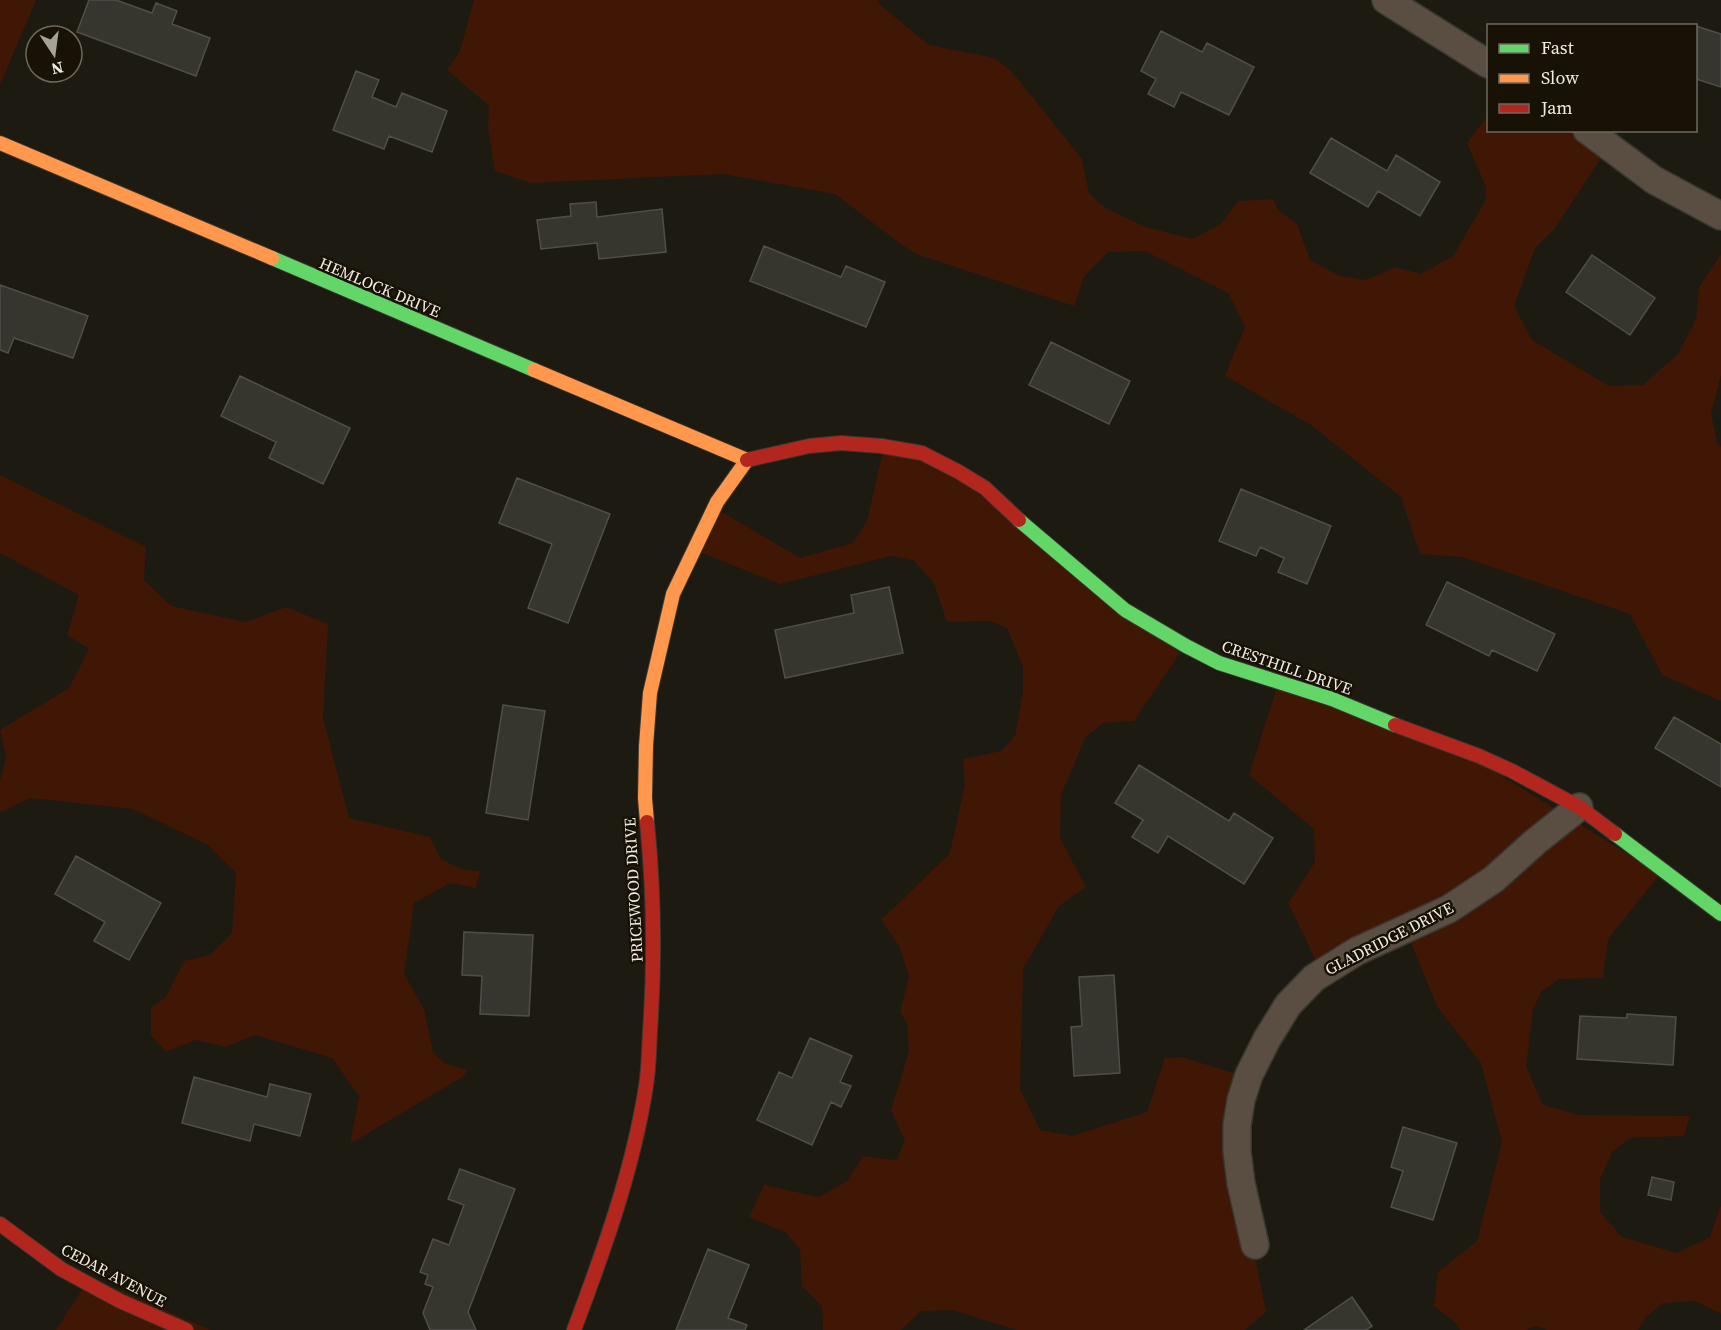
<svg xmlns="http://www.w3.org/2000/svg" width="1721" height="1330" font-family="'Source Serif 4',serif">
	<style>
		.green { fill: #3f1704 }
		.building { fill: #37362e; stroke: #504e48; stroke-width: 1.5 }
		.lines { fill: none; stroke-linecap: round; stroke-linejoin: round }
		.street-casing { stroke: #3a3630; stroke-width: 30 }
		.fast-casing { stroke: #3a3630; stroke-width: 16 }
		.slow-casing { stroke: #3a3630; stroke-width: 16 }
		.jam-casing { stroke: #3a3630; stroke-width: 16 }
		.street { stroke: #594e41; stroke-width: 27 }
		.fast { stroke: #63d668; stroke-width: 14 }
		.slow { stroke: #ff974d; stroke-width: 14 }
		.jam { stroke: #b3261e; stroke-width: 14 }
		.labels { text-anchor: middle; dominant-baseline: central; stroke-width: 5; stroke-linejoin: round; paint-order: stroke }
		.street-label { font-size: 16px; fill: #efebe2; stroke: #181206 }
	</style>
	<rect width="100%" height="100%" fill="#1d1a12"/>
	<path class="green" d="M0 0H36L0 85Z
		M474 0H878L880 5 929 45 995 58 1013 73 1082 159 1089 193 1105 208 1146 227 1193 239 1222 223 1238 201 1273 199 1278 210 1297 224 1310 260 1340 276 1366 280 1395 267 1421 274 1453 256 1485 201 1486 187 1467 143 1488 115V130L1594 131 1605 152 1555 228 1535 248 1514 306 1532 340 1609 386 1643 385 1678 354 1696 320 1699 287 1721 254V375L1711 413 1717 443 1721 447V701L1662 675 1630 614 1462 557 1420 554 1401 497 1311 425 1225 376 1245 327 1228 293 1145 251 1108 252 1084 277 1074 306 916 254 898 242 835 194 723 174 531 183 495 171 488 128 489 106 447 70 460 51Z
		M883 451 940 463 1180 653 1134 721 1103 723 1085 738 1061 795 1060 838 1086 887 1059 906 1023 969 1020 1089 1040 1130 1072 1136 1147 1112 1165 1058 1182 1057 1249 1078 1239 1137 1254 1252 1266 1312 1245 1330H1017L952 1310 921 1311 901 1330H823L822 1306 802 1286 800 1249 786 1233 749 1217 764 1185 819 1197 847 1181 863 1156 896 1160 905 1141 891 1110 909 1051 907 1023 900 1012 909 976 899 946 881 919 897 905 950 853 965 784 963 759 1001 751 1015 736 1023 692V666L1007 628 990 621 947 622 934 583 913 560 891 556 780 584 702 553 720 511 800 558 853 543 867 521Z
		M0 475 146 547 144 580 171 606 246 622 286 607 328 624 323 718 349 818 430 837 441 859 461 869 480 871 476 888 450 883 414 903 404 974 424 1009 433 1052 444 1063 467 1070 464 1076 350 1144 359 1096 332 1058 255 1035 226 1047 196 1040 166 1052 151 1035V1007L165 998 184 961 210 955 232 933 236 873 208 845 133 809 30 798 0 812V780L6 758 0 730 69 688 89 649 67 635 79 595 0 553Z
		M1277 687 1458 749 1660 874 1608 939 1603 978 1559 979 1541 992 1533 1009 1526 1067 1543 1105 1579 1115 1690 1116 1684 1136 1630 1138 1612 1152 1600 1179V1212L1622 1237 1677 1253 1710 1237 1720 1207H1721V1314L1695 1301 1663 1303 1646 1317 1638 1330H1548L1535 1326 1527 1330H1460L1456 1323 1434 1306 1438 1272 1477 1241 1502 1142 1481 1063 1438 1008 1408 936 1321 971 1288 903 1315 862 1314 829 1249 775Z
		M90 1277 210 1330H56Z"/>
	<path class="building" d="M89 0H116L152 13 156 3 177 11 172 24 210 38 196 76 77 32Z
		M1696 26 1721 34V87L1696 79Z
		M1161 31 1202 52 1207 43 1254 67 1229 115 1181 92 1174 107 1148 94 1156 79 1141 71Z
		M356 71 379 80 372 97 396 107 402 93 447 111 432 152 389 136 384 149 333 130Z
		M1331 138 1387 171 1396 155 1440 182 1420 216 1378 191 1368 207 1310 173Z
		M596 202 597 217 662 209 666 252 599 259 597 243 541 249 537 220 571 216 570 204Z
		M764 246 841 277 846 266 885 282 866 327 750 281Z
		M1592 255 1655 298 1630 335 1566 292Z
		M0 285 88 316 73 358 14 338 8 353 0 350Z
		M1051 342 1130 381 1109 424 1029 385Z
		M240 376 350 428 323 484 269 458 276 442 221 416Z
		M517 478 610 514 568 623 528 608 552 544 499 523Z
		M1241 489 1331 526 1307 584 1278 572 1284 558 1260 547 1256 556 1219 541Z
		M1447 582 1555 634 1537 671 1492 650 1489 656 1426 625Z
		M889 587 903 653 785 678 775 630 854 613 851 595Z
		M503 705 545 711 528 820 486 813Z
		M1674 717 1721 744V787L1655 748Z
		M1139 765 1229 821 1234 813 1273 838 1244 884 1168 836 1158 853 1132 837 1143 820 1115 803Z
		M76 856 161 903 129 960 94 941 105 922 55 894Z
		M464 932 533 935 529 1016 480 1014 482 976 462 975Z
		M1114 975 1120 1073 1074 1076 1071 1027 1082 1026 1079 977Z
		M1627 1014 1676 1017 1673 1065 1577 1059 1580 1016 1627 1018Z
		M810 1038 852 1056 840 1082 851 1086 841 1107 831 1102 812 1145 757 1120 779 1072 792 1078Z
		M194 1077 267 1097 270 1084 311 1094 300 1136 254 1124 250 1141 182 1123Z
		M1403 1127 1457 1143 1433 1220 1391 1207 1403 1171 1391 1167Z
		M460 1169 515 1189 468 1312 476 1330H430L423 1313 433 1287 425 1284 428 1275 420 1272 433 1239 449 1245 464 1205 448 1199Z
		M1652 1177 1674 1182 1671 1200 1648 1195Z
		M708 1249 749 1265 728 1318 747 1325 745 1330H676Z
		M1352 1297 1372 1326 1366 1330H1304Z"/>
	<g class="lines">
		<defs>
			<path id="street" d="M1386 0 1488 64
				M1587 130 1654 180 1721 216
				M1255 1245 1241 1183 1237 1151V1125L1241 1100 1249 1075 1267 1039 1288 1005 1314 978 1357 951 1449 909 1494 879 1535 842 1579 807"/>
			<path id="fast" d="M272 258 534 370
				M1019 520 1125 610 1186 646 1219 663 1332 699 1395 725
				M1615 834 1721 914"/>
			<path id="slow" d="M0 143 272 258
				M534 370 747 460
				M647 822 645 798 646 746 650 693 673 594 717 502 747 460"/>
			<path id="jam" d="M747 460 809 446 841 443 881 446 922 453 959 472 985 488 1019 520
				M1395 725 1479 756 1512 771 1579 807 1615 834
				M0 1224 61 1269 120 1301 186 1330
				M574 1330C604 1250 633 1170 646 1086 649 1068 649 1049 650 1031 655 962 654 892 647 822"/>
		</defs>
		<use href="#street" class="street-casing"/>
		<use href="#fast" class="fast-casing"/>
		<use href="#slow" class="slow-casing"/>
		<use href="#jam" class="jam-casing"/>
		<use href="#street" class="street"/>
		<use href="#fast" class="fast"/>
		<use href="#slow" class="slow"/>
		<use href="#jam" class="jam"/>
	</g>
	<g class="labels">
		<g class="street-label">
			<text transform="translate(380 287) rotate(23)">HEMLOCK DRIVE</text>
			<text transform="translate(1287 667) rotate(19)">CRESTHILL DRIVE</text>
			<text transform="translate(633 890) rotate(-93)">PRICEWOOD DRIVE</text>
			<text transform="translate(1389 938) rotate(-27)">GLADRIDGE DRIVE</text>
			<text transform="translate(114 1275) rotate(28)">CEDAR AVENUE</text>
		</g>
	</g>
	<rect x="1487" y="24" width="210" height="108" fill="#181206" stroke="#6e695e" stroke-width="1.5"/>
	<rect x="1499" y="44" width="30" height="9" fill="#63d668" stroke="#6e695e" stroke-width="1.5"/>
	<text x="1541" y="54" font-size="18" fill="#efebe2">Fast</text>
	<rect x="1499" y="74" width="30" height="9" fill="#ff974d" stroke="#6e695e" stroke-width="1.5"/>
	<text x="1541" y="84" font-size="18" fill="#efebe2">Slow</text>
	<rect x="1499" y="104" width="30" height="9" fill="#b3261e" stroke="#6e695e" stroke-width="1.5"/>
	<text x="1541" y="114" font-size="18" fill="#efebe2">Jam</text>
	<g transform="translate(54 54) rotate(167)"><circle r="28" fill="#181206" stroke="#6e695e" stroke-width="1.5"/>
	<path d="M0-4.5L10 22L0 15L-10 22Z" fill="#a6a299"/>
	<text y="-9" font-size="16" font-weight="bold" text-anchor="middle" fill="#efebe2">N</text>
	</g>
</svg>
